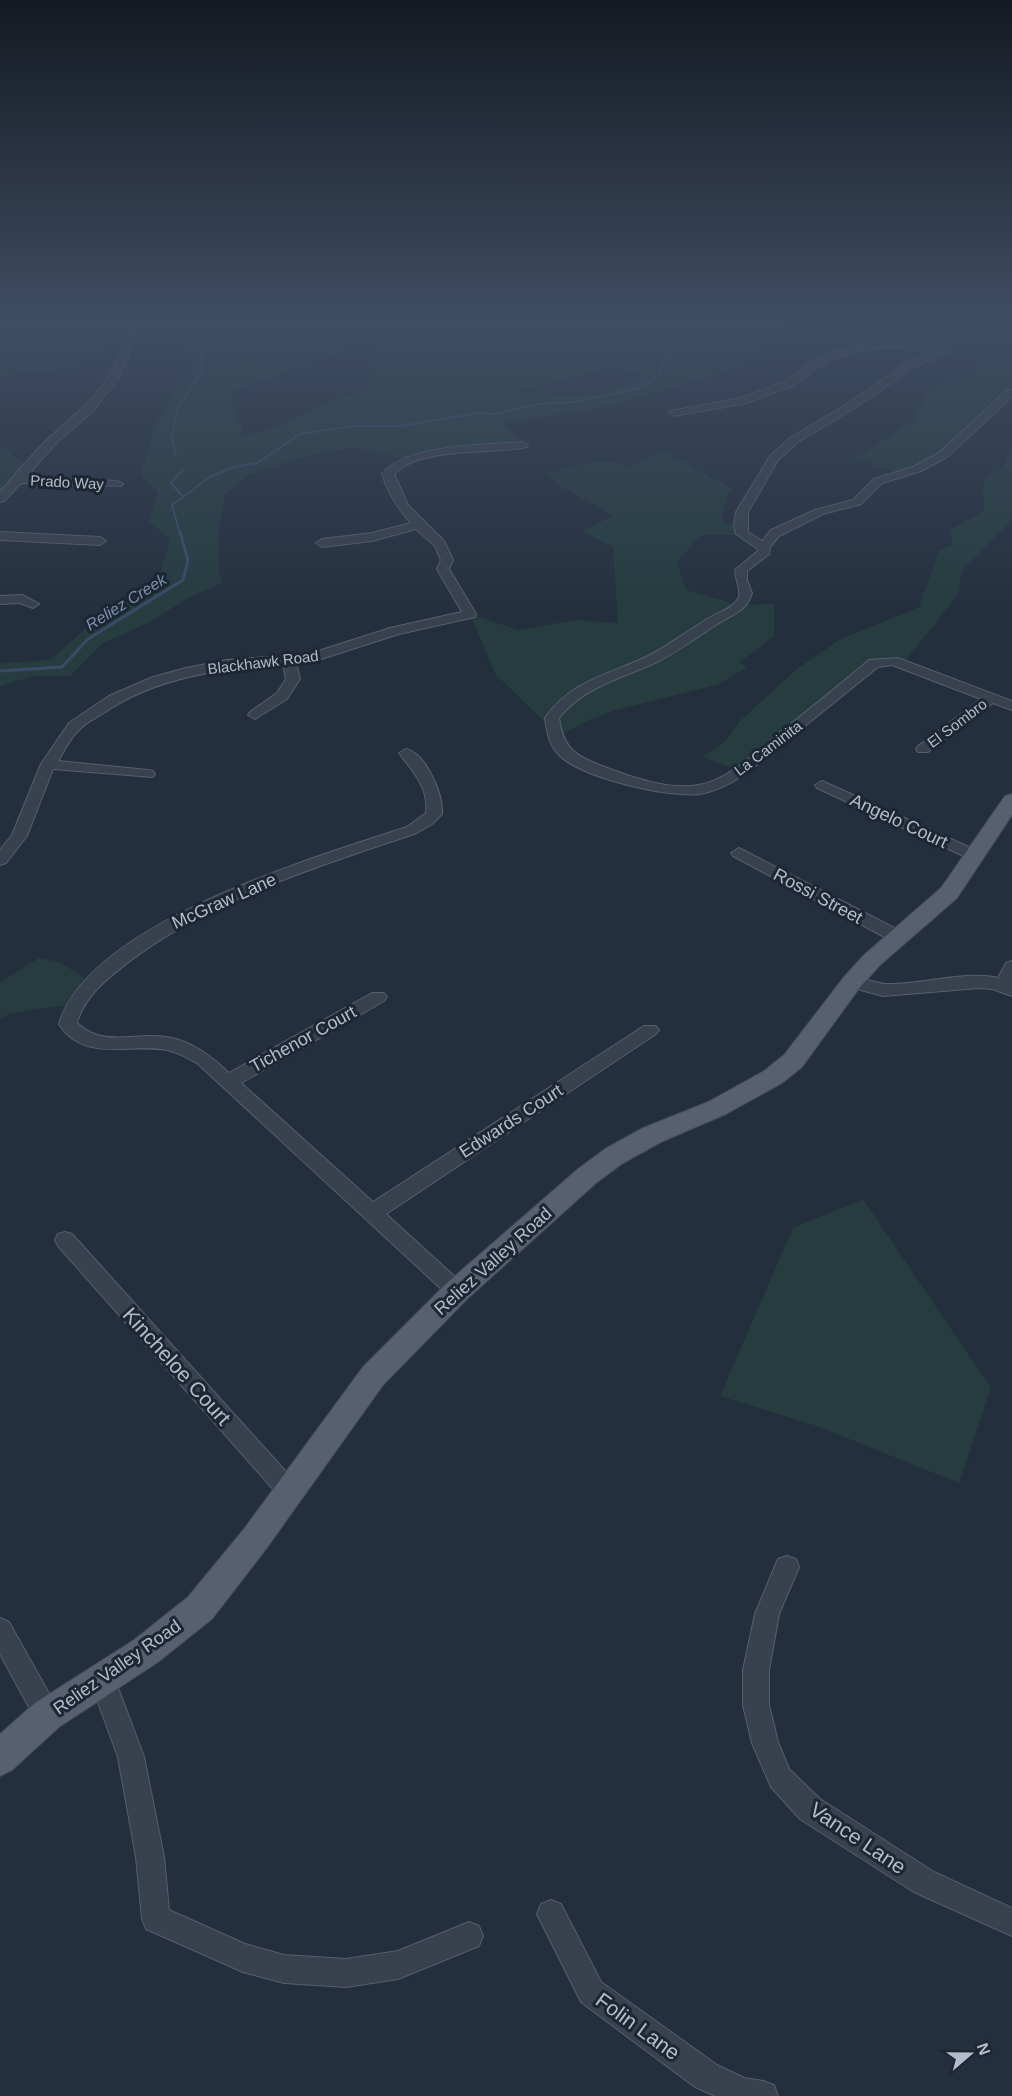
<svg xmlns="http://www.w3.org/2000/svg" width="1012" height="2096" font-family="Helvetica,sans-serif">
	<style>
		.green { fill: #263c3f; fill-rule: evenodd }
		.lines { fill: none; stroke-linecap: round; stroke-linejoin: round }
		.stream-far1 { stroke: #394c67; stroke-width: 2 }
		.stream { stroke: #394c67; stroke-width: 3 }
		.minor-casing { stroke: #565f6c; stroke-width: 2 }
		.major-casing { stroke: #414a57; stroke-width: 2 }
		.minor { fill: #38414e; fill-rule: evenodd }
		.major { fill: #56606e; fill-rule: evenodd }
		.labels { text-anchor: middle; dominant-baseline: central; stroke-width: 6; stroke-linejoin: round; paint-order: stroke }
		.far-street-label { font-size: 15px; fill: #b4bcc9; stroke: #1d2633 }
		.far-water-label { font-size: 16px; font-style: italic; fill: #7c92b1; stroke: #1d2633 }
		.street-label { font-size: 18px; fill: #b4bcc9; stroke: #1d2633 }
		.near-street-label { font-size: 21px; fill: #b4bcc9; stroke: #1d2633 }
	</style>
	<rect width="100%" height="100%" fill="#242f3e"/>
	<path class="green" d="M0 321H798L760 346 733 369 608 406 504 423 523 445 447 452 410 460 353 447 298 458 246 476 225 495 219 529 218 569 222 583 191 596 148 623 103 643 70 676H33L0 686V663L50 660 92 623 137 596 159 579 170 539 149 521 158 492 141 476C146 455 151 434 162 414 171 396 185 382 192 362L183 344 156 334H129L126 344 96 350 73 369 0 375ZM355 337H377L367 390 333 401 275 428 242 436C244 419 223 404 236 389L276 377 314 360 338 354 354 344ZM614 367 640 374C612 399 562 396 526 399L519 390Z
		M1012 346V390L957 444 901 474 855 458 915 420 927 393 986 363 998 351Z
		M0 445 30 468 0 499Z
		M1012 446V520L963 569 957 596 902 665 884 661 738 770 702 757 725 741 742 719 797 669 839 640 919 607 939 551 953 544 949 530 985 511 982 488 986 477 1002 468Z
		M666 452 733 489 727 493C727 504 722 511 722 521L726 524 736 525 738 535H701L677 562 686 590 739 605 774 604V636L739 663 747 667 720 684 616 710 589 720 563 734 547 724 496 675 470 614 518 630 576 620 618 623 613 547 582 531 613 516 557 484 548 473C575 467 601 455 627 466Z
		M39 958 60 962 92 983 76 1004 10 1013 0 1020V982Z
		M863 1199 991 1388 959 1483 817 1426 720 1396 793 1228Z"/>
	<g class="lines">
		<path class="stream-far1" d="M156 321 154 327 197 340 201 353 202 371 177 409 172 438 176 456
			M183 497 210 477 234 467 257 463 300 434 353 426H401L478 413 496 414 538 404 576 402 640 388 658 375 668 353 687 344 701 332 739 321
			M180 534 172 505 183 497 171 483 183 470"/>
		<path class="stream" d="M0 671 62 667 88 639 183 580 188 560 180 532"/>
		<defs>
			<path id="minor" d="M128 321H138L128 357 119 377 94 410 57 442 27 476 117 481 123 484 121 486 21 483 4 501 0 502V492C16 474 32 454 50 437 71 417 95 400 110 374 120 358 123 339 128 321Z
				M915 341 943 343 952 350 914 367 858 406 798 442 778 460 748 512V532L762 541 771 530 815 510 853 500 874 479 913 467 939 453 1006 391 1012 390V397L947 457 921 471 882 483 861 504 823 514 779 536 770 547 769 554 747 571V580L752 593C747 612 730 615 716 625 696 638 678 651 657 662 623 678 583 687 559 718 564 753 579 757 610 769 637 779 670 790 699 785 731 779 759 749 783 730 812 707 841 684 869 660L898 658 1012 701V710L993 703 928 752H918L916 749 918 746 981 699 892 665 878 667 749 771C734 782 718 791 700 794 668 798 583 778 560 756 549 746 547 732 545 718 572 679 610 675 650 655 672 643 689 630 709 618 719 612 734 608 739 597 741 590 735 578 735 570L759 550 736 534 734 525 736 512 770 456 790 438 850 402 906 363 941 349 877 348 856 352 828 360 794 385 747 403 674 416 669 413 670 411 741 398 786 381 820 356 852 347 877 342Z
				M523 442 528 445 527 447C491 455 420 446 394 474L408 505 444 541 453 560 449 569 476 614 475 617 399 634 315 661 296 663 300 679 287 699 255 719 248 715 250 712 277 693 286 679 283 664C219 669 156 677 102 714 94 719 85 723 79 730 70 738 64 751 58 761L148 770 153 771 155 774 153 777 53 769 27 836 6 863 0 865V850L12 835 41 764 69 723 109 696 153 677 186 668 227 660 309 654 390 628 462 612 437 569 441 560 435 546 416 529 372 541 322 547 316 543 322 539 372 533 411 523C398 509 388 493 382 474 406 444 486 445 523 442Z
				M0 532 100 537 106 541 100 545 0 540Z
				M22 595 39 604 33 608 20 603 0 604V596Z
				M406 749C427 754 443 795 442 814L432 824 417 833C318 867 215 897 130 961 108 978 85 995 77 1023 104 1048 133 1032 166 1037 192 1041 210 1055 229 1073L372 993H384L387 997 384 1001 241 1083 373 1202 644 1026H656L659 1030 656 1034 386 1214 464 1285 467 1291 464 1297 457 1299 450 1297 197 1063C187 1058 178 1052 167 1050 131 1043 83 1063 59 1024 89 923 316 857 407 827L426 813C429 787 413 772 399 753Z
				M822 781 982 853 984 856 976 861 970 859 817 788 815 785Z
				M739 848 904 933 906 937 904 941H892L733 856 731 853Z
				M1012 961V996L992 989 979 988 883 996 846 986 843 982 846 978C859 974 873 984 887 984 920 985 967 970 998 978L1006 963Z
				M65 1232 72 1234 297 1484 301 1491 297 1498 289 1501 281 1498 58 1246 55 1240 58 1234Z
				M787 1556 796 1559 799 1567 779 1614 769 1670V1705L778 1742 789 1769 820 1799 934 1872 1012 1908V1936L914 1892 800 1819 771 1787 752 1743 743 1705V1670L755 1614 778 1559Z
				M0 1618 9 1622 56 1706 60 1715 56 1724 47 1728 38 1724 0 1654Z
				M102 1666 111 1669 144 1757 164 1857 169 1910 245 1944 284 1955 346 1959 398 1951 469 1922 479 1926 483 1936 479 1946 398 1979 346 1987 284 1983 243 1972 146 1929 142 1919 136 1857 118 1757 89 1678 93 1669Z
				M551 1900 561 1904 601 1982 717 2065 744 2078 763 2081 774 2085 778 2096H715L695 2087 581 2002 537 1914 541 1904Z"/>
			<path id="major" d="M1012 794V815L957 898 880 965 860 987 802 1067 782 1083 726 1114 661 1142 623 1163 596 1183 467 1299 383 1385 266 1549 212 1619 158 1662 59 1727 12 1770 0 1776V1734L35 1703 134 1640 188 1597 244 1529 363 1367 447 1283 578 1169 605 1149 643 1128 708 1102 764 1071 784 1055 844 977 864 955 941 888 1005 796Z"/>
		</defs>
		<use href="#minor" class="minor-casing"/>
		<use href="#major" class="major-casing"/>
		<use href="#minor" class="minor"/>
		<use href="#major" class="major"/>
	</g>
	<linearGradient id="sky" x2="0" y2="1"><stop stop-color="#141a22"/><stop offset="0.52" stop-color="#3f4d63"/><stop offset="1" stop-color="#3f4d63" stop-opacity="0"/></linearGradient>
	<rect width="1012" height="614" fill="url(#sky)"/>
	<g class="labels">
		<g class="far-street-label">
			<text transform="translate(67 482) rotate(3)">Prado Way</text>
			<text transform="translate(263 662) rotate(-7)">Blackhawk Road</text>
			<text transform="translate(957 723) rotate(-37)">El Sombro</text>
			<text transform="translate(768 748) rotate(-37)">La Caminita</text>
		</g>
		<g class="far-water-label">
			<text transform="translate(126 602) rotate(-32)">Reliez Creek</text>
		</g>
		<g class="street-label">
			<text transform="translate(899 821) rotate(25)">Angelo Court</text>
			<text transform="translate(818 896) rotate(28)">Rossi Street</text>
			<text transform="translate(224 901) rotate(-24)">McGraw Lane</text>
			<text transform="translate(303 1039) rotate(-29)">Tichenor Court</text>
			<text transform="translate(511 1121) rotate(-33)">Edwards Court</text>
			<text transform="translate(493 1261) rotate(-42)">Reliez Valley Road</text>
			<text transform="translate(117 1667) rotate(-35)">Reliez Valley Road</text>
		</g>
		<g class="near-street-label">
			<text transform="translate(177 1366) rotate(48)">Kincheloe Court</text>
			<text transform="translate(858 1838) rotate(34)">Vance Lane</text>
			<text transform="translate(638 2026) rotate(36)">Folin Lane</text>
		</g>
	</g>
	<g transform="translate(970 2054) rotate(70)" stroke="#1d2633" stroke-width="4.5" paint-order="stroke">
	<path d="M0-4.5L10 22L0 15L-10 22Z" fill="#b4bcc9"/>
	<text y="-9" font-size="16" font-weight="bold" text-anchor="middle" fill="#b4bcc9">N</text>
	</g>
</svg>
